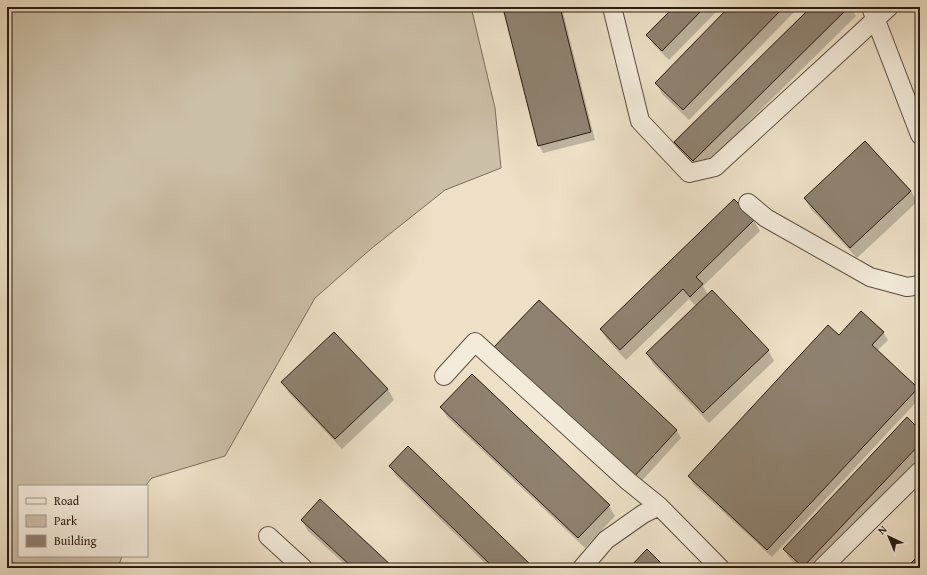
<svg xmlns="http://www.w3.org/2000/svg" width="927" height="575" font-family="'Gentium Book Plus',serif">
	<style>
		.green { fill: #ccbfa7; stroke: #7b6e5c }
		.shadow { fill: #0003 }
		.building { fill: #8f8270; stroke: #2a1c12 }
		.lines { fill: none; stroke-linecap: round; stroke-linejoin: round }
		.minor-casing { stroke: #5b4d3f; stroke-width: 20 }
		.minor { stroke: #f3ebda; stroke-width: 18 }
	</style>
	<rect width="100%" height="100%" fill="#ede0c6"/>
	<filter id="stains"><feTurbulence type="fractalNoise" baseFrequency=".005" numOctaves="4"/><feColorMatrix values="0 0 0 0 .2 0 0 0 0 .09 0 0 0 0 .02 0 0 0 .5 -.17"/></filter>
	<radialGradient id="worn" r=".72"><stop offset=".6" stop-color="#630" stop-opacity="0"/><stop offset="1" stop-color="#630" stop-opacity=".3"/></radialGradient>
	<path class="green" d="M7 7H471L495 108 501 168 445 190 372 248 315 298 225 456 152 478 145 486H19V556H122L118 568H7Z"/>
	<path class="shadow" d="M530 7H561L562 8 595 140 543 153 539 145Z
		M675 7H721L669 60 654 45 648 35Z
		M731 7H799L689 120 662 94 656 83Z
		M812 7H850L856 16 699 171 681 153 675 142Z
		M865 143 911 191 917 202 857 258 811 209 805 199Z
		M734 201 754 221 760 231 703 286 708 295 768 350 774 361 709 423 653 364 647 353 696 306 689 299 626 360 607 339 601 329Z
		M539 301 677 431 681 438 638 485 500 355 495 347Z
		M883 332 888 340 877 351 917 388 920 394V398L772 557 693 484 689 476Z
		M283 382 388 389 394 400 342 449 289 393Z
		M441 407 609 506 615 516 585 548 447 417Z
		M920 431V460L818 568H800L790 559 784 549Z
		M390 466 533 568H490L396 476Z
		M302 520 393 568H349L308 531Z"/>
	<path class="building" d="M526 7H560L591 132 538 146 504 12Z
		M674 7H705L662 51 646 35Z
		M729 7H784L683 110 655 83Z
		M811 7H849L693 161 674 142Z
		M865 141 911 191 850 248 804 198Z
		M734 199 754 220 696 277 703 284 690 297 683 289 620 350 600 329Z
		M712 290 769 350 703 413 646 353Z
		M539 300 677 430 633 478 494 347Z
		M861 311 884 332 872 345 918 388 767 550 688 476 828 325 839 335Z
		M334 332 388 389 335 439 281 382Z
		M472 374 610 505 578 538 440 407Z
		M907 417 920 430V444L803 567 783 549Z
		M408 446 534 568H494L389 466Z
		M320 499 394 568H353L301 520Z
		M647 549 663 565 660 568H629Z
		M920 554V568H906Z"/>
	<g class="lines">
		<defs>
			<path id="minor" d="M612 7 640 121 689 173 715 167 889 7
				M872 10 920 135
				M748 203 766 218 870 277 907 287 920 285
				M444 376 475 342 628 481 659 506
				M268 536 303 568
				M582 568 606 540 643 514 659 506 720 568
				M822 568 920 471"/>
		</defs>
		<use href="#minor" class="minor-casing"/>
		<use href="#minor" class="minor"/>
	</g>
	<rect width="927" height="575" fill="none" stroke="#ede0c6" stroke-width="24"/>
	<rect x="8" y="8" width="911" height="559" fill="none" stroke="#2a1c12" stroke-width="2"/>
	<rect x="12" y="12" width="903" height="551" fill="none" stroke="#2a1c12"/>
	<rect x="18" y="485" width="130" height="72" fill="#f3ebda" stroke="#a3988a"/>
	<rect x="26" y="498" width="20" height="6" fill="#f3ebda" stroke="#a3988a"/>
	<text x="54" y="505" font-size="12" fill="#2a1c12">Road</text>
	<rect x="26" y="515" width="20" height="12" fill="#ccbfa7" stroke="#a3988a"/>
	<text x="54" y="525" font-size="12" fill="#2a1c12">Park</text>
	<rect x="26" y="535" width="20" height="12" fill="#8f8270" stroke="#a3988a"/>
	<text x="54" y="545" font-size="12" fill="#2a1c12">Building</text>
	<g transform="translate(889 537) rotate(316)" stroke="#f3ebda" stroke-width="3" paint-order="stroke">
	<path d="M0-3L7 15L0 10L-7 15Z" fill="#2a1c12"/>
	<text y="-6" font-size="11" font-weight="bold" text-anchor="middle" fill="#2a1c12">N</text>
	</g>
	<rect width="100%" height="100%" filter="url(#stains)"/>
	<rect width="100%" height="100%" fill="url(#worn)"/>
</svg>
